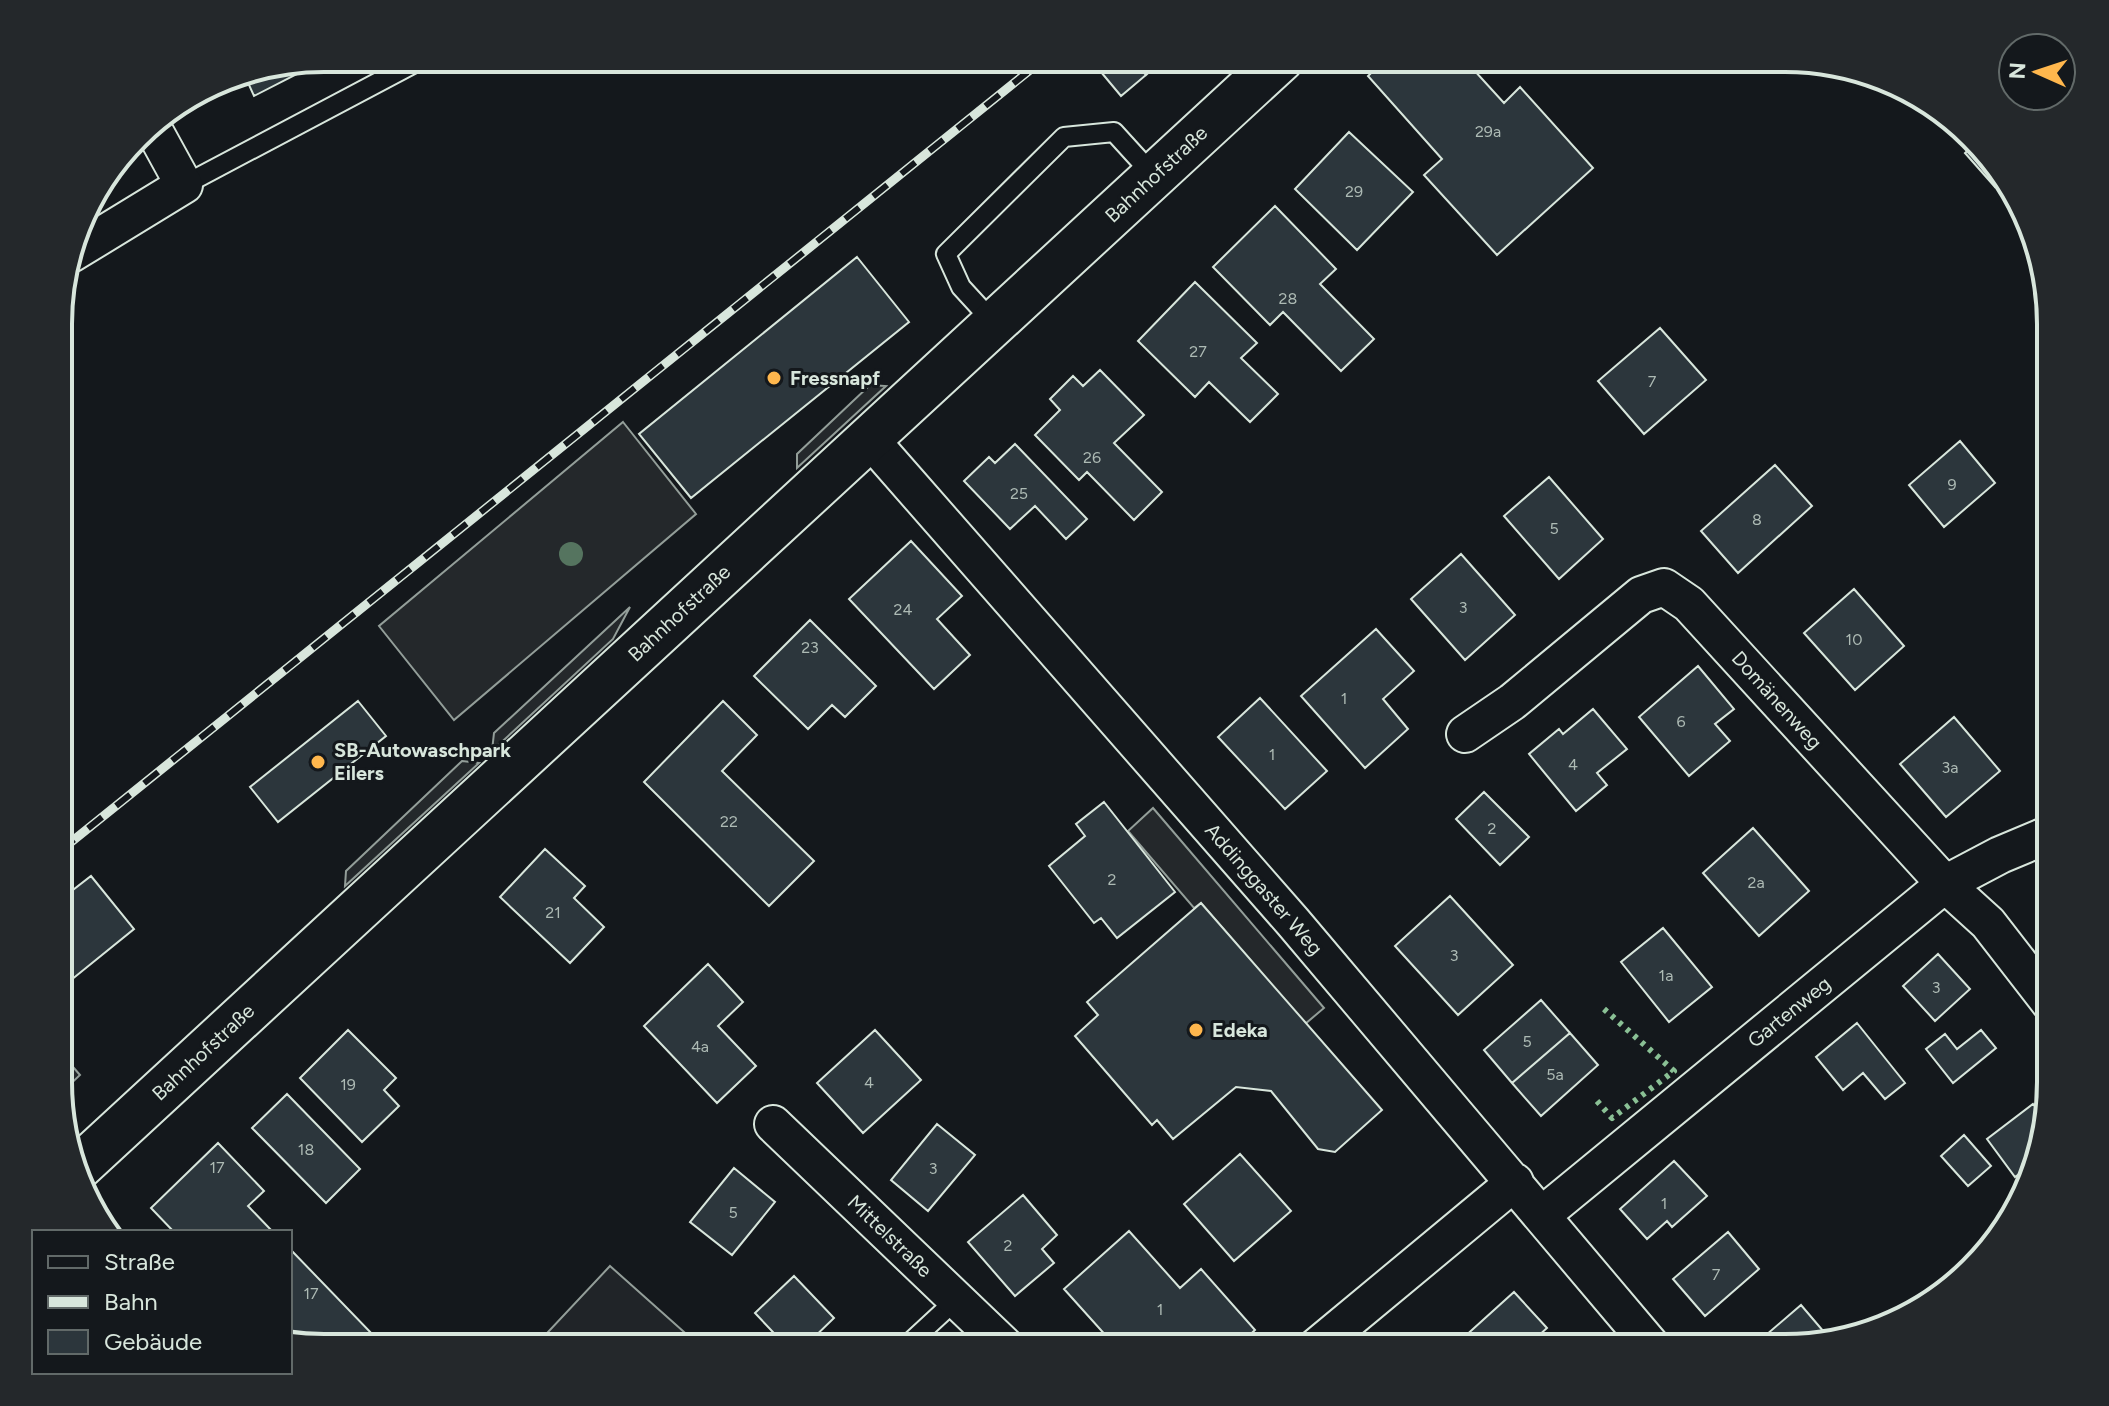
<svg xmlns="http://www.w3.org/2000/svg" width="2109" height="1406" font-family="Figtree,sans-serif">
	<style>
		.green { fill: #202428; stroke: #939e99; stroke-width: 2 }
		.parking { fill: #24282b; stroke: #939e99; stroke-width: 2 }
		.building { fill: #2c363c; stroke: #d8e6dc; stroke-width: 2 }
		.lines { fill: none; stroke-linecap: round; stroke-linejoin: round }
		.lane-casing { stroke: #d8e6dc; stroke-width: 22 }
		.street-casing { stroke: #d8e6dc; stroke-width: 40 }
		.secondary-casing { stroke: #d8e6dc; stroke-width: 48 }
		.lane { stroke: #14181c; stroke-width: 18 }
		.street { stroke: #14181c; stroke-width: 36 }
		.secondary { stroke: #14181c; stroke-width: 44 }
		.rail-casing { stroke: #d8e6dc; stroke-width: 9 }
		.rail { stroke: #14181c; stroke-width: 6; stroke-dasharray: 18; stroke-linecap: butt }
		.hedge { stroke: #8ac095; stroke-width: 6; stroke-dasharray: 4 6; stroke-linecap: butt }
		.tree { fill: #55745f }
		.poi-dot { fill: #ffb74d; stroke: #14181c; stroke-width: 3 }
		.labels { text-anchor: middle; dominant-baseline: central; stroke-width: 6; stroke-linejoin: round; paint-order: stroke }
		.number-label { font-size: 16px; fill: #adbab4 }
		.street-label { font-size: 20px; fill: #d8e6dc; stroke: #14181c }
		.poi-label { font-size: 20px; font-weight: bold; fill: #d8e6dc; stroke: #14181c; text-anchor: start }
		.rim { fill: none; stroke: #d8e6dc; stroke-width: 4 }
	</style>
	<rect width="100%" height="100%" fill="#14181c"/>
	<path class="green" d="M610 1266 702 1348H533Z"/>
	<path class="parking" d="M870 385 886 386 797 468V454Z
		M623 422 696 514 454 720 379 626Z
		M630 607 613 639 492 751 494 733Z
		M462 761 479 763 345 886 346 871Z
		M1153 808 1324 1008 1305 1024 1201 903 1194 908 1128 831Z
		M60 1052 80 1075 60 1094Z"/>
	<path class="building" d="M328 58 254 96 244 74 324 58Z
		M1117 58H1131L1146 75 1121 96 1101 72Z
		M1131 58H1160L1162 60 1146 75Z
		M1387 58H1463L1504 103 1520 87 1593 168 1497 255 1424 175 1442 159 1368 76Z
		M1918 96 1933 103 1942 112 1937 117Z
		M1349 132 1413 192 1357 250 1295 189Z
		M1973 146 2004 179 1995 187 1965 153Z
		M1275 206 1336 269 1320 284 1374 339 1341 371 1283 312 1270 325 1213 267Z
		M2022 212 2029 235 2014 218Z
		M857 257 909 322 691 498 639 434Z
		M1195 282 1257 343 1241 358 1278 394 1250 422 1209 382 1195 397 1138 341Z
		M1660 328 1706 380 1644 434 1598 381Z
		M1100 370 1144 415 1114 443 1162 492 1134 520 1087 472 1079 480 1035 435 1060 410 1050 399 1073 376 1083 386Z
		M1960 441 1995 483 1944 527 1909 485Z
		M1015 444 1087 519 1066 539 1035 506 1010 529 964 481 989 457 995 463Z
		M1775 465 1812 506 1738 573 1701 531Z
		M1549 477 1603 539 1559 579 1504 516Z
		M911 541 962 596 937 619 970 655 934 689 849 599Z
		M1461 554 1515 615 1465 660 1411 599Z
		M1854 589 1904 646 1855 690 1804 633Z
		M810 620 876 686 845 717 832 705 808 729 754 676Z
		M1376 629 1414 671 1383 699 1408 729 1365 768 1301 696Z
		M1698 666 1734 709 1715 724 1730 741 1689 776 1639 717Z
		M1260 698 1327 771 1285 809 1218 737Z
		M358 701 386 736 278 822 250 787Z
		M723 701 757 735 722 771 814 861 769 906 644 782Z
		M1593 709 1627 749 1597 773 1607 785 1576 811 1529 754 1559 729 1563 734Z
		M1954 717 2000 771 1946 817 1900 764Z
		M1484 792 1529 837 1500 865 1456 819Z
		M1104 802 1175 892 1117 938 1101 918 1094 923 1049 866 1085 836 1076 824Z
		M1753 828 1809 891 1759 936 1703 873Z
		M545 849 585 886 574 898 604 927 570 963 500 897Z
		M91 876 134 929 60 989V900Z
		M1450 896 1513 965 1458 1015 1395 946Z
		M1201 903 1382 1110 1335 1152 1318 1149 1271 1091 1236 1087 1173 1139 1157 1120 1152 1125 1075 1036 1098 1015 1087 1002Z
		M1663 928 1712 987 1669 1022 1621 962Z
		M1938 954 1970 989 1935 1021 1903 986Z
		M708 964 743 1002 718 1026 756 1066 717 1103 644 1026Z
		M1541 1000 1570 1033 1512 1083 1484 1050Z
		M1857 1023 1905 1083 1885 1099 1863 1073 1843 1090 1816 1057Z
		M348 1030 396 1078 384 1090 399 1106 362 1142 300 1078Z
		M875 1030 921 1080 863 1133 817 1083Z
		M1981 1030 1996 1048 1953 1083 1926 1049 1945 1034 1957 1049Z
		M1570 1033 1598 1065 1541 1116 1512 1083Z
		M287 1094 360 1169 326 1203 252 1128Z
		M2033 1104 2044 1118 2027 1168 2015 1177 1987 1139Z
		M937 1124 975 1155 928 1211 891 1180Z
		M1964 1135 1991 1166 1968 1186 1941 1156Z
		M218 1143 264 1191 248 1206 273 1232H174L151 1208Z
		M1240 1154 1291 1211 1234 1261 1184 1204Z
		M1674 1161 1707 1196 1672 1227 1667 1221 1647 1239 1620 1209Z
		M734 1168 775 1202 732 1255 690 1222Z
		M1023 1195 1057 1235 1042 1249 1054 1263 1015 1296 968 1242Z
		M1129 1231 1180 1288 1201 1269 1255 1330 1236 1348H1117L1064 1289Z
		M1728 1232 1759 1269 1705 1316 1673 1279Z
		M290 1249 375 1337 364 1348H324L290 1342Z
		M794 1276 834 1318 803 1348H788L755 1313Z
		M1514 1292 1547 1328 1525 1348H1452Z
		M1801 1305 1830 1339 1802 1347H1752Z"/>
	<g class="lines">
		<defs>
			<path id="lane" d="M184 185 424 58
				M994 323 961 287 946 254 1064 137 1114 132 1154 176
				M904 1348 957 1299"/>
			<path id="street" d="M71 254 184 185 150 123
				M868 437 1293 922 1653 1348
				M1465 734 1512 702 1641 595 1664 587 1689 604 1945 884 1988 923 2050 1003
				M773 1124 1007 1348
				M1542 1215 1945 884 2000 855 2050 834
				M1315 1348 1515 1182"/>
			<path id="secondary" d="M78 1168 1282 58"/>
		</defs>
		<use href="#lane" class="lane-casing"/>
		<use href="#street" class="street-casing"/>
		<use href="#secondary" class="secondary-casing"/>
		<use href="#lane" class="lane"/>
		<use href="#street" class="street"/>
		<use href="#secondary" class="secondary"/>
		<defs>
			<path id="rail" d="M60 851 1045 58"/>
		</defs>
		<use href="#rail" class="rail-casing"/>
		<use href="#rail" class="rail"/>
		<path class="hedge" d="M1597 1101 1612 1118 1674 1071 1604 1009"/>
	</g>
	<circle class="tree" cx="571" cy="554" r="12"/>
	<g class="poi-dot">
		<circle cx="774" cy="378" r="8"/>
		<circle cx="318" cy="762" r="8"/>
		<circle cx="1196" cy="1030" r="8"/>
	</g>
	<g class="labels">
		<g class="number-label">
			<text x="1488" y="131">29a</text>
			<text x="1354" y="191">29</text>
			<text x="1288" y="298">28</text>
			<text x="1198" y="351">27</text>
			<text x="1652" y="381">7</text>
			<text x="1092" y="457">26</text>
			<text x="1952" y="484">9</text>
			<text x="1019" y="493">25</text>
			<text x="1757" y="519">8</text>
			<text x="1554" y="528">5</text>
			<text x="1463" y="607">3</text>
			<text x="903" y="609">24</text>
			<text x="1854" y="639">10</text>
			<text x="810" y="647">23</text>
			<text x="1344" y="698">1</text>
			<text x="1681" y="721">6</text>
			<text x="1272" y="754">1</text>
			<text x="1573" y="764">4</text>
			<text x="1950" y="767">3a</text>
			<text x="729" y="821">22</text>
			<text x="1492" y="828">2</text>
			<text x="1112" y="879">2</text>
			<text x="1756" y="882">2a</text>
			<text x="553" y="912">21</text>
			<text x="1454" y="955">3</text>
			<text x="1666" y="975">1a</text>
			<text x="1936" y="987">3</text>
			<text x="1527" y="1041">5</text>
			<text x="700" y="1046">4a</text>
			<text x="1555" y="1074">5a</text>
			<text x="869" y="1082">4</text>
			<text x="348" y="1084">19</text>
			<text x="306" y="1149">18</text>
			<text x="217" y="1167">17</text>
			<text x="933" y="1168">3</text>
			<text x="1664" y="1203">1</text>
			<text x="733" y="1212">5</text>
			<text x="1008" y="1245">2</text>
			<text x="1716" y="1274">7</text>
			<text x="311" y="1293">17</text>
			<text x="1160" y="1309">1</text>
		</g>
		<g class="street-label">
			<text transform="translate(1156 174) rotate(-43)">Bahnhofstraße</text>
			<text transform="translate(679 613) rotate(-43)">Bahnhofstraße</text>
			<text transform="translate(1777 700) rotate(48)">Domänenweg</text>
			<text transform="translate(1264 889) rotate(49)">Addinggaster Weg</text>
			<text transform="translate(1789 1012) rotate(-39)">Gartenweg</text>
			<text transform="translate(203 1052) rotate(-43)">Bahnhofstraße</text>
			<text transform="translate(890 1236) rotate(44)">Mittelstraße</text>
		</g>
		<g class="poi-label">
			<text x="790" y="378">Fressnapf</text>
			<text x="334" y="750">SB-Autowaschpark<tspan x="334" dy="23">Eilers</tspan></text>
			<text x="1212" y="1030">Edeka</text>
		</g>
	</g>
	<path d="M0 0H2109V1406H0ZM324 72H1785A252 252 0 0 1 2037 324V1082A252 252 0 0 1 1785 1334H324A252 252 0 0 1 72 1082V324A252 252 0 0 1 324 72Z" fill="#24282b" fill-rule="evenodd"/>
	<path class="rim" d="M324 72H1785A252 252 0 0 1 2037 324V1082A252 252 0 0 1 1785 1334H324A252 252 0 0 1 72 1082V324A252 252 0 0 1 324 72Z"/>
	<rect x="32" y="1230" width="260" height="144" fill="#14181c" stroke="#626a69" stroke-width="2"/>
	<rect x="48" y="1256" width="40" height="12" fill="#14181c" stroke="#626a69" stroke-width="2"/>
	<text x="104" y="1270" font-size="24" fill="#d8e6dc">Straße</text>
	<rect x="48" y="1296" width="40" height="12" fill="#d8e6dc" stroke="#626a69" stroke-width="2"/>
	<text x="104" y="1310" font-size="24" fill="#d8e6dc">Bahn</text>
	<rect x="48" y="1330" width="40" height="24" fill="#2c363c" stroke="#626a69" stroke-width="2"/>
	<text x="104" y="1350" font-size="24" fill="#d8e6dc">Gebäude</text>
	<g transform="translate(2037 72) rotate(273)"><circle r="38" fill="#14181c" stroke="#626a69" stroke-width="2"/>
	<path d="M0-6L14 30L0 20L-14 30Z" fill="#ffb74d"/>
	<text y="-12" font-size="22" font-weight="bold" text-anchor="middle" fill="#d8e6dc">N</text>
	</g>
</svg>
